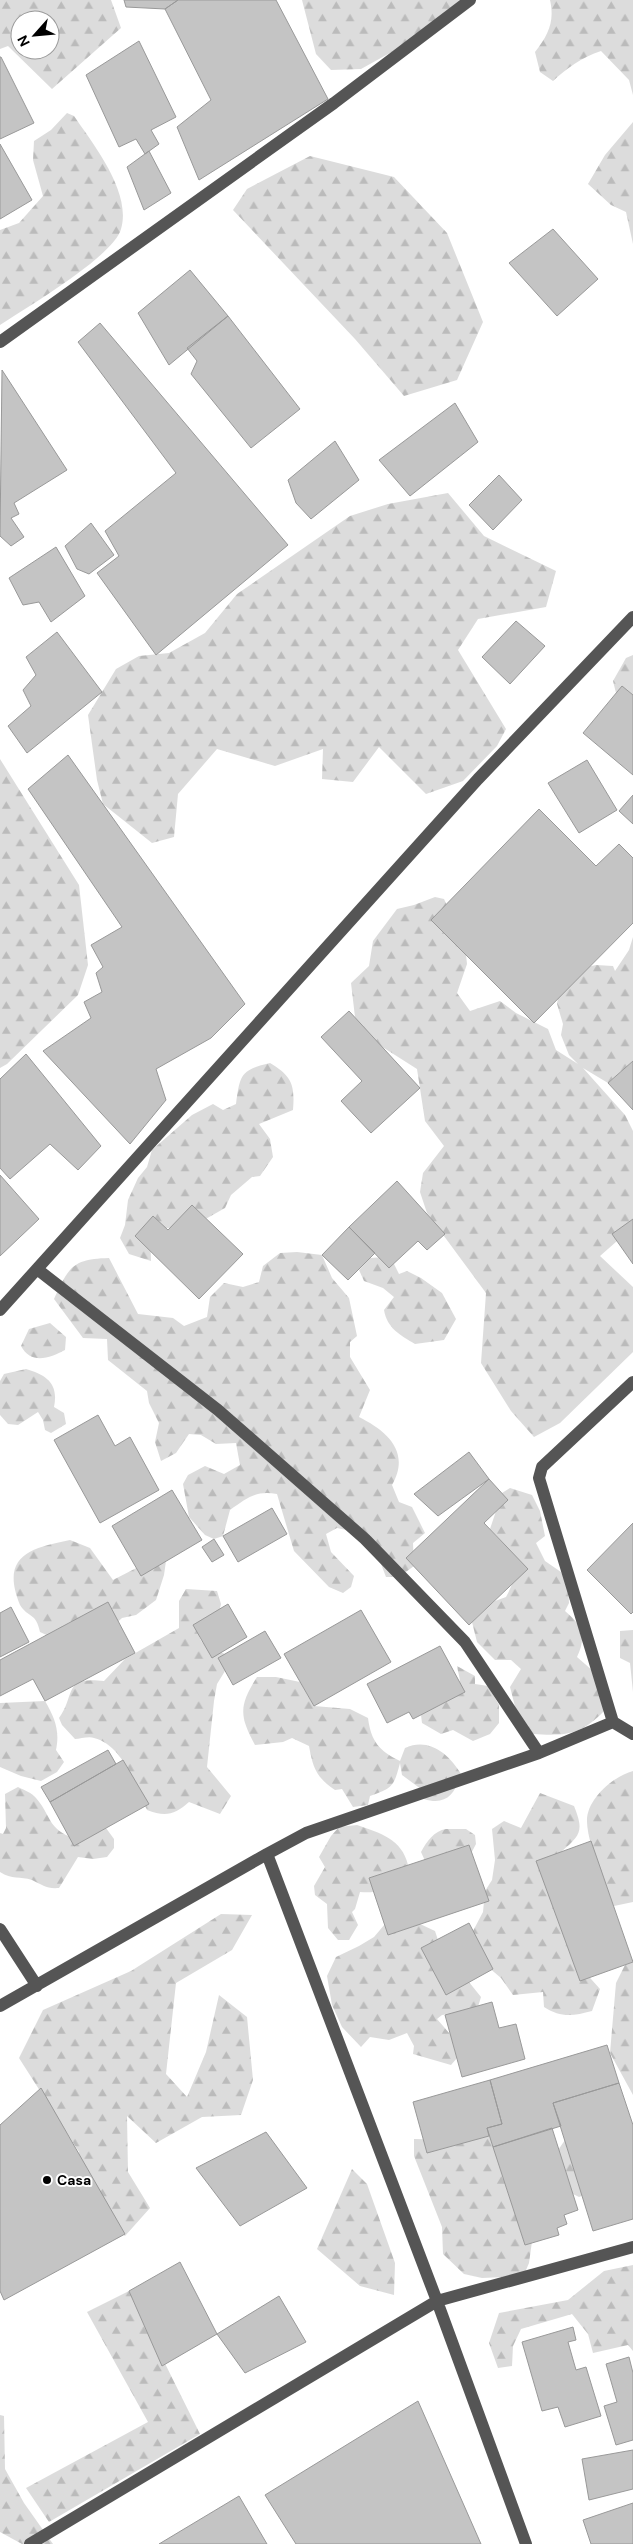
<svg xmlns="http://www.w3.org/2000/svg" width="633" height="2544" font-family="'DM Sans',sans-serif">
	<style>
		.forest { fill: url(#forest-firs); fill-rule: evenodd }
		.building { fill: #c4c4c4; stroke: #999 }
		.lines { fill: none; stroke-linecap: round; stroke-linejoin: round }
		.minor { stroke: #555; stroke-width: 12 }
		.poi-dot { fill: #000; stroke: #fff; stroke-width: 2 }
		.labels { text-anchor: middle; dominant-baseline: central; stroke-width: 4; stroke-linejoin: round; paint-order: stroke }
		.poi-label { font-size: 14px; font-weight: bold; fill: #000; stroke: #fff; text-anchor: start }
	</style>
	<defs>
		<pattern id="forest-firs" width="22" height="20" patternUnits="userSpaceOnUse" patternTransform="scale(1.25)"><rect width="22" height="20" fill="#dcdcdc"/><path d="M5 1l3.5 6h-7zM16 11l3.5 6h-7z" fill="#bbb"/></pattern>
	</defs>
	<rect width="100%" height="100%" fill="#fff"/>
	<path class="forest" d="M0 0H111L121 28 52 89 8 46 0 49ZM20 20H50V50H20Z
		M302 0H470L426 33 361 69 331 70 316 54Z
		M550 0H633V95L629 80 601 51C582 57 567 68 553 81L540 72 535 52C548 35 555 22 550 0Z
		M67 113 74 116C93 144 132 192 121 229 114 256 26 308 0 325V230L19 223 43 196 33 160 34 141 51 130Z
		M633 122V244L626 212 611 205 588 184 605 155Z
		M310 156 394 177 447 233 483 322 457 380 404 396 355 339 233 210 247 189Z
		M448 493 484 536 556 571 546 607 478 619 458 650 506 729 497 746 463 781 426 794 379 747 353 782 322 779 323 749 275 766 217 749 178 794 174 837 152 843 103 804 97 780 88 715 116 669 139 656 169 653 205 633 237 594 350 516 388 504Z
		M633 655V701L616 693 613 681 626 658Z
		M0 759 79 885 88 965 78 995 7 1064 0 1068Z
		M435 897 444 899 465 945 467 964 457 993 470 1011 500 1001 516 1013 548 1029 556 1050 578 1064 569 1055 561 1035 563 1024 557 1004 559 991 582 968 596 965 613 966 615 971 629 950 633 937V1061L608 1083 583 1068 625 1115 633 1131V1227L600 1256 633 1287V1352L560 1423 534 1437 511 1411 481 1363 486 1293 427 1213 420 1192 423 1173 444 1146 425 1121 417 1069 384 1048 364 1041 355 1017 351 983 369 966 373 941 397 909 414 905Z
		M270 1063C292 1076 295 1085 293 1110L259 1124 270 1139 273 1157 260 1176 252 1177 231 1195 225 1208 195 1225 150 1230 151 1261 129 1254 120 1238 125 1225 128 1200 138 1178 147 1167 152 1150 192 1115 213 1104 223 1110 236 1104C240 1074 241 1070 270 1063Z
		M297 1252 322 1255 332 1278 349 1298 357 1336 350 1342V1357L370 1390 359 1417C387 1431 411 1452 392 1485L399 1502 412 1507 425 1533 413 1543 414 1566 399 1577H386L370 1535 337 1528 326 1534 331 1552 354 1576 351 1587 343 1593 329 1587 294 1551 277 1494C256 1490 247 1498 230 1510L223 1536 214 1539 205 1535 189 1517 183 1484 188 1475 205 1466 224 1474 240 1465 236 1443 216 1444 201 1435 189 1434 176 1453 161 1461 155 1442 159 1423 149 1403 147 1391 108 1360 107 1339 83 1338 54 1299C69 1267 72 1259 109 1258L138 1314 173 1318 184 1326 207 1317 210 1297 224 1283 243 1287 259 1282 263 1266 280 1253Z
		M385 1257 394 1264 399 1274 407 1271 421 1278 442 1293 456 1319 444 1340 415 1344C400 1335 387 1328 384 1310L394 1297 383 1288 364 1281 359 1270 370 1258Z
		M50 1323 66 1337 65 1350C50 1358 31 1365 21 1346L29 1329Z
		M26 1369C46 1375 59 1383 54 1407L64 1413 66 1424 51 1433 45 1430 43 1420 38 1412 18 1425 8 1424 0 1415V1381L4 1374Z
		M510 1488 532 1495 540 1511 545 1536 536 1543 545 1561 561 1572 568 1586 569 1603 565 1611C582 1625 587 1636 577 1657L593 1671 604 1711C581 1735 566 1736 533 1734L519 1722 510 1687 521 1669 511 1660H495L477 1642 472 1622 495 1601 506 1597C525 1561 515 1556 490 1529L502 1493Z
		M70 1540 90 1548 113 1580 146 1563 166 1561 164 1575 156 1600 136 1615 122 1618 109 1630 53 1638 40 1632C36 1612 28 1618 20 1605 0 1556 30 1548 70 1540Z
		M186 1589 217 1591 221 1604 218 1618 198 1622C197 1645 206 1647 225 1654V1671L217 1684 214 1701 207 1767 231 1796 220 1814 189 1802C175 1815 165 1817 147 1810 136 1787 123 1745 94 1738 89 1736 80 1739 75 1739L62 1725 59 1718C76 1695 62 1676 104 1681L125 1659 179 1628V1601Z
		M633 1630V1692L630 1663 620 1658V1631Z
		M457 1666 475 1676V1684L488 1686 499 1705V1723L490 1734 473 1741 453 1730 441 1734 422 1723 421 1715 426 1708C439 1707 460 1699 460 1683 460 1678 458 1672 457 1666Z
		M257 1677H276L300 1682 314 1706 350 1709 368 1718C371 1741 379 1751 400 1761L405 1748C429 1737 449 1754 461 1774 455 1794 446 1806 424 1799L425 1792 402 1775 400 1763C394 1786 393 1788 370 1796L368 1805 353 1807 342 1789 335 1790C316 1777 313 1768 309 1746L292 1738 283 1742 255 1745C239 1715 239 1706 257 1677Z
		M45 1701C55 1718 60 1731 56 1750L64 1762 57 1772 41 1781 21 1776 0 1767V1703Z
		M633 1771V1902L614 1906C605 1883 588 1846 587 1822 586 1799 614 1776 633 1771Z
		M18 1787C24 1790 32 1793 36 1798 51 1815 48 1830 74 1838L81 1833 106 1828 114 1839V1848L107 1857 93 1859 78 1857 59 1888C46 1889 43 1885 32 1880 20 1876 12 1880 0 1872V1833L3 1834 6 1828 5 1794Z
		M540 1793 574 1806C584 1831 581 1835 561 1852L583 1970 600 1989 592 2011C573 2016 561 2018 544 2007L543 1992 513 1995 501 1978 474 1955 473 1931 483 1912 485 1891 492 1880 495 1860 492 1829 504 1821 521 1828Z
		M357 1825C380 1833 402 1839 408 1865 392 1885 388 1894 360 1892L355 1909 352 1912 358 1925 349 1940H338L328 1928 327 1904 315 1895 314 1886 325 1867 319 1857 331 1836 339 1827Z
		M446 1829H466L475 1835 476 1844 467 1861 426 1863 421 1852C427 1841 434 1831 446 1829Z
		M413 1910 420 1924 435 1931 440 1946 481 1997 477 2010 442 2015 437 2019 456 2041 457 2058 451 2065 413 2054 414 2046 407 2033 389 2040 370 2037 361 2047 342 2027 332 2005 327 1976 336 1957 359 1946 374 1937 385 1924Z
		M221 1914 252 1915 232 1950 176 1983 166 2074 187 2097 206 2052 219 1995 247 2017 253 2080 241 2115 202 2117 156 2143 127 2116 128 2172 150 2208 125 2236 92 2209 60 2250 0 2270V2187L15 2197 59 2203 79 2152 19 2058 43 2010 131 1971Z
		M633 1962V2095L610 2053 616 1983 625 1965Z
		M479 2133 493 2134 533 2234 529 2263 521 2282 504 2277 482 2278 464 2274 443 2254 442 2227 414 2156V2139L455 2140Z
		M565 2140H573L589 2193 579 2197 563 2189 556 2153Z
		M352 2169 367 2184 395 2263 394 2295 360 2286 317 2249Z
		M633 2265V2351L628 2345 593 2353 588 2334 572 2314 521 2329 513 2346 512 2366 498 2368 489 2343 499 2313 568 2300 604 2271Z
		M129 2291 200 2434 49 2522 26 2488 148 2422 87 2312Z
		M0 2415 4 2416 5 2469 24 2503 53 2544H22L0 2532Z"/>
	<path class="building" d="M124 0H178L165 9 126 7Z
		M178 0H276L328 99 199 180 177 127 211 100 165 9Z
		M139 41 176 117 151 130 159 144 145 154 136 139 119 147 86 75Z
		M1 57 34 123 0 139V57Z
		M0 144 32 200 0 219Z
		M149 151 171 193 144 210 127 167Z
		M553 229 598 279 557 316 509 263Z
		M190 270 228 316 169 365 138 313Z
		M228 316 300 409 251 448 191 374 197 361 187 348Z
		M100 323 288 545 156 655 97 573 119 556 105 531 176 473 78 342Z
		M2 370 67 470 14 503 19 514 11 518 24 537 11 546 0 536Z
		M455 403 478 442 410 496 379 460Z
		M335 441 359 480 311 519 296 503 288 480Z
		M499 475 522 500 493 530 469 505Z
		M91 523 114 555 89 574 77 569 65 546Z
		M56 547 85 596 51 622 39 602 23 605 9 578Z
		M516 621 545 646 510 684 482 657Z
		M57 632 102 692 27 753 8 726 31 706 23 690 36 675 26 657Z
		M622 686 633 695V775L583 733Z
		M68 755 245 1004 211 1038 156 1069 166 1100 130 1144 43 1051 91 1018 84 1002 102 992 96 973 103 967 91 945 122 927 28 789Z
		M587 760 617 810 579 833 548 783Z
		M633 795V824L619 811Z
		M539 809 596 866 619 844 633 858V923L534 1023 431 920Z
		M349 1011 420 1088 371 1133 341 1101 362 1081 321 1037Z
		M26 1054 101 1146 78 1170 50 1144 10 1179 0 1168V1079Z
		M633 1061V1110L608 1083Z
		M0 1175 39 1219 0 1256Z
		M397 1181 445 1234 427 1250 418 1241 389 1268 349 1227Z
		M192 1205 243 1254 199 1299 135 1236 153 1216 168 1230Z
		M633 1219V1264L612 1234Z
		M349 1227 375 1253 348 1280 322 1255Z
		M98 1415 115 1446 130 1437 159 1490 100 1523 54 1440Z
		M469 1452 489 1479 438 1516 414 1494Z
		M489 1479 508 1500 484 1523 528 1569 469 1625 406 1558Z
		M172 1490 202 1540 141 1576 112 1526Z
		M272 1508 287 1534 238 1562 223 1536Z
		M633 1523V1612L631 1614 587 1570Z
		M214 1539 224 1555 212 1562 202 1547Z
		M108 1602 135 1653 45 1701 33 1679 0 1696V1660Z
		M228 1604 247 1637 212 1658 193 1625Z
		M11 1607 29 1642 0 1657V1613Z
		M361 1610 391 1662 314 1706 284 1654Z
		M265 1631 281 1658 233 1685 218 1658Z
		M440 1646 465 1692 413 1719 409 1712 387 1723 367 1684Z
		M108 1750 116 1764 50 1802 41 1787Z
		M123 1760 149 1804 74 1846 50 1802Z
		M591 1841 633 1962 580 1981 536 1861Z
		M469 1845 489 1901 388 1935 369 1878Z
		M469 1923 493 1969 446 1995 421 1948Z
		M492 2002 499 2028 516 2024 525 2059 462 2077 445 2015Z
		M607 2045 619 2083 553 2103 561 2126 493 2147 487 2128 502 2124 490 2080Z
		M490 2080 502 2124 487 2128 489 2136 427 2153 413 2102Z
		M619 2083 633 2125V2219L593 2231 553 2103Z
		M41 2088 125 2234 4 2300 0 2291V2125Z
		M552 2128 578 2210 564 2215 567 2224 557 2228 559 2235 525 2245 493 2147Z
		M266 2132 307 2188 240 2226 196 2168Z
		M180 2262 217 2334 162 2366 129 2291Z
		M279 2296 306 2342 245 2373 217 2334Z
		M573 2327 576 2340 568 2342 576 2370 586 2367 601 2416 565 2427 558 2407 542 2411 522 2342Z
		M629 2357 633 2373V2440L616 2445 604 2406 617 2402 606 2364Z
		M418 2401 481 2544H296L265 2495Z
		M633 2450V2489L589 2500 582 2459Z
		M239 2496 267 2544H159Z
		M633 2503V2544H591L583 2520Z"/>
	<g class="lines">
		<path class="minor" d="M0 342 334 103 470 0
			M37 1269 218 1410 365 1539 465 1642 539 1753
			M0 1310 478 779 633 617
			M633 1382 542 1467 539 1478 613 1722 633 1734
			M0 1929 37 1986
			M0 2006 267 1854
			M30 2544 437 2301 633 2247
			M526 2544 437 2301 267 1854 306 1833 539 1753 613 1722"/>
	</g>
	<circle class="poi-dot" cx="47" cy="2180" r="5"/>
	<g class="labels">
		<g class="poi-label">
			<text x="57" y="2180">Casa</text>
		</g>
	</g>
	<g transform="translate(35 35) rotate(243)"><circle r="24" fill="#ffffff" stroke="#999999"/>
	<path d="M0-4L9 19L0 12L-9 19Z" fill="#000000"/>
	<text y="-8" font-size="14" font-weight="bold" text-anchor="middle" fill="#000000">N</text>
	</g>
</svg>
